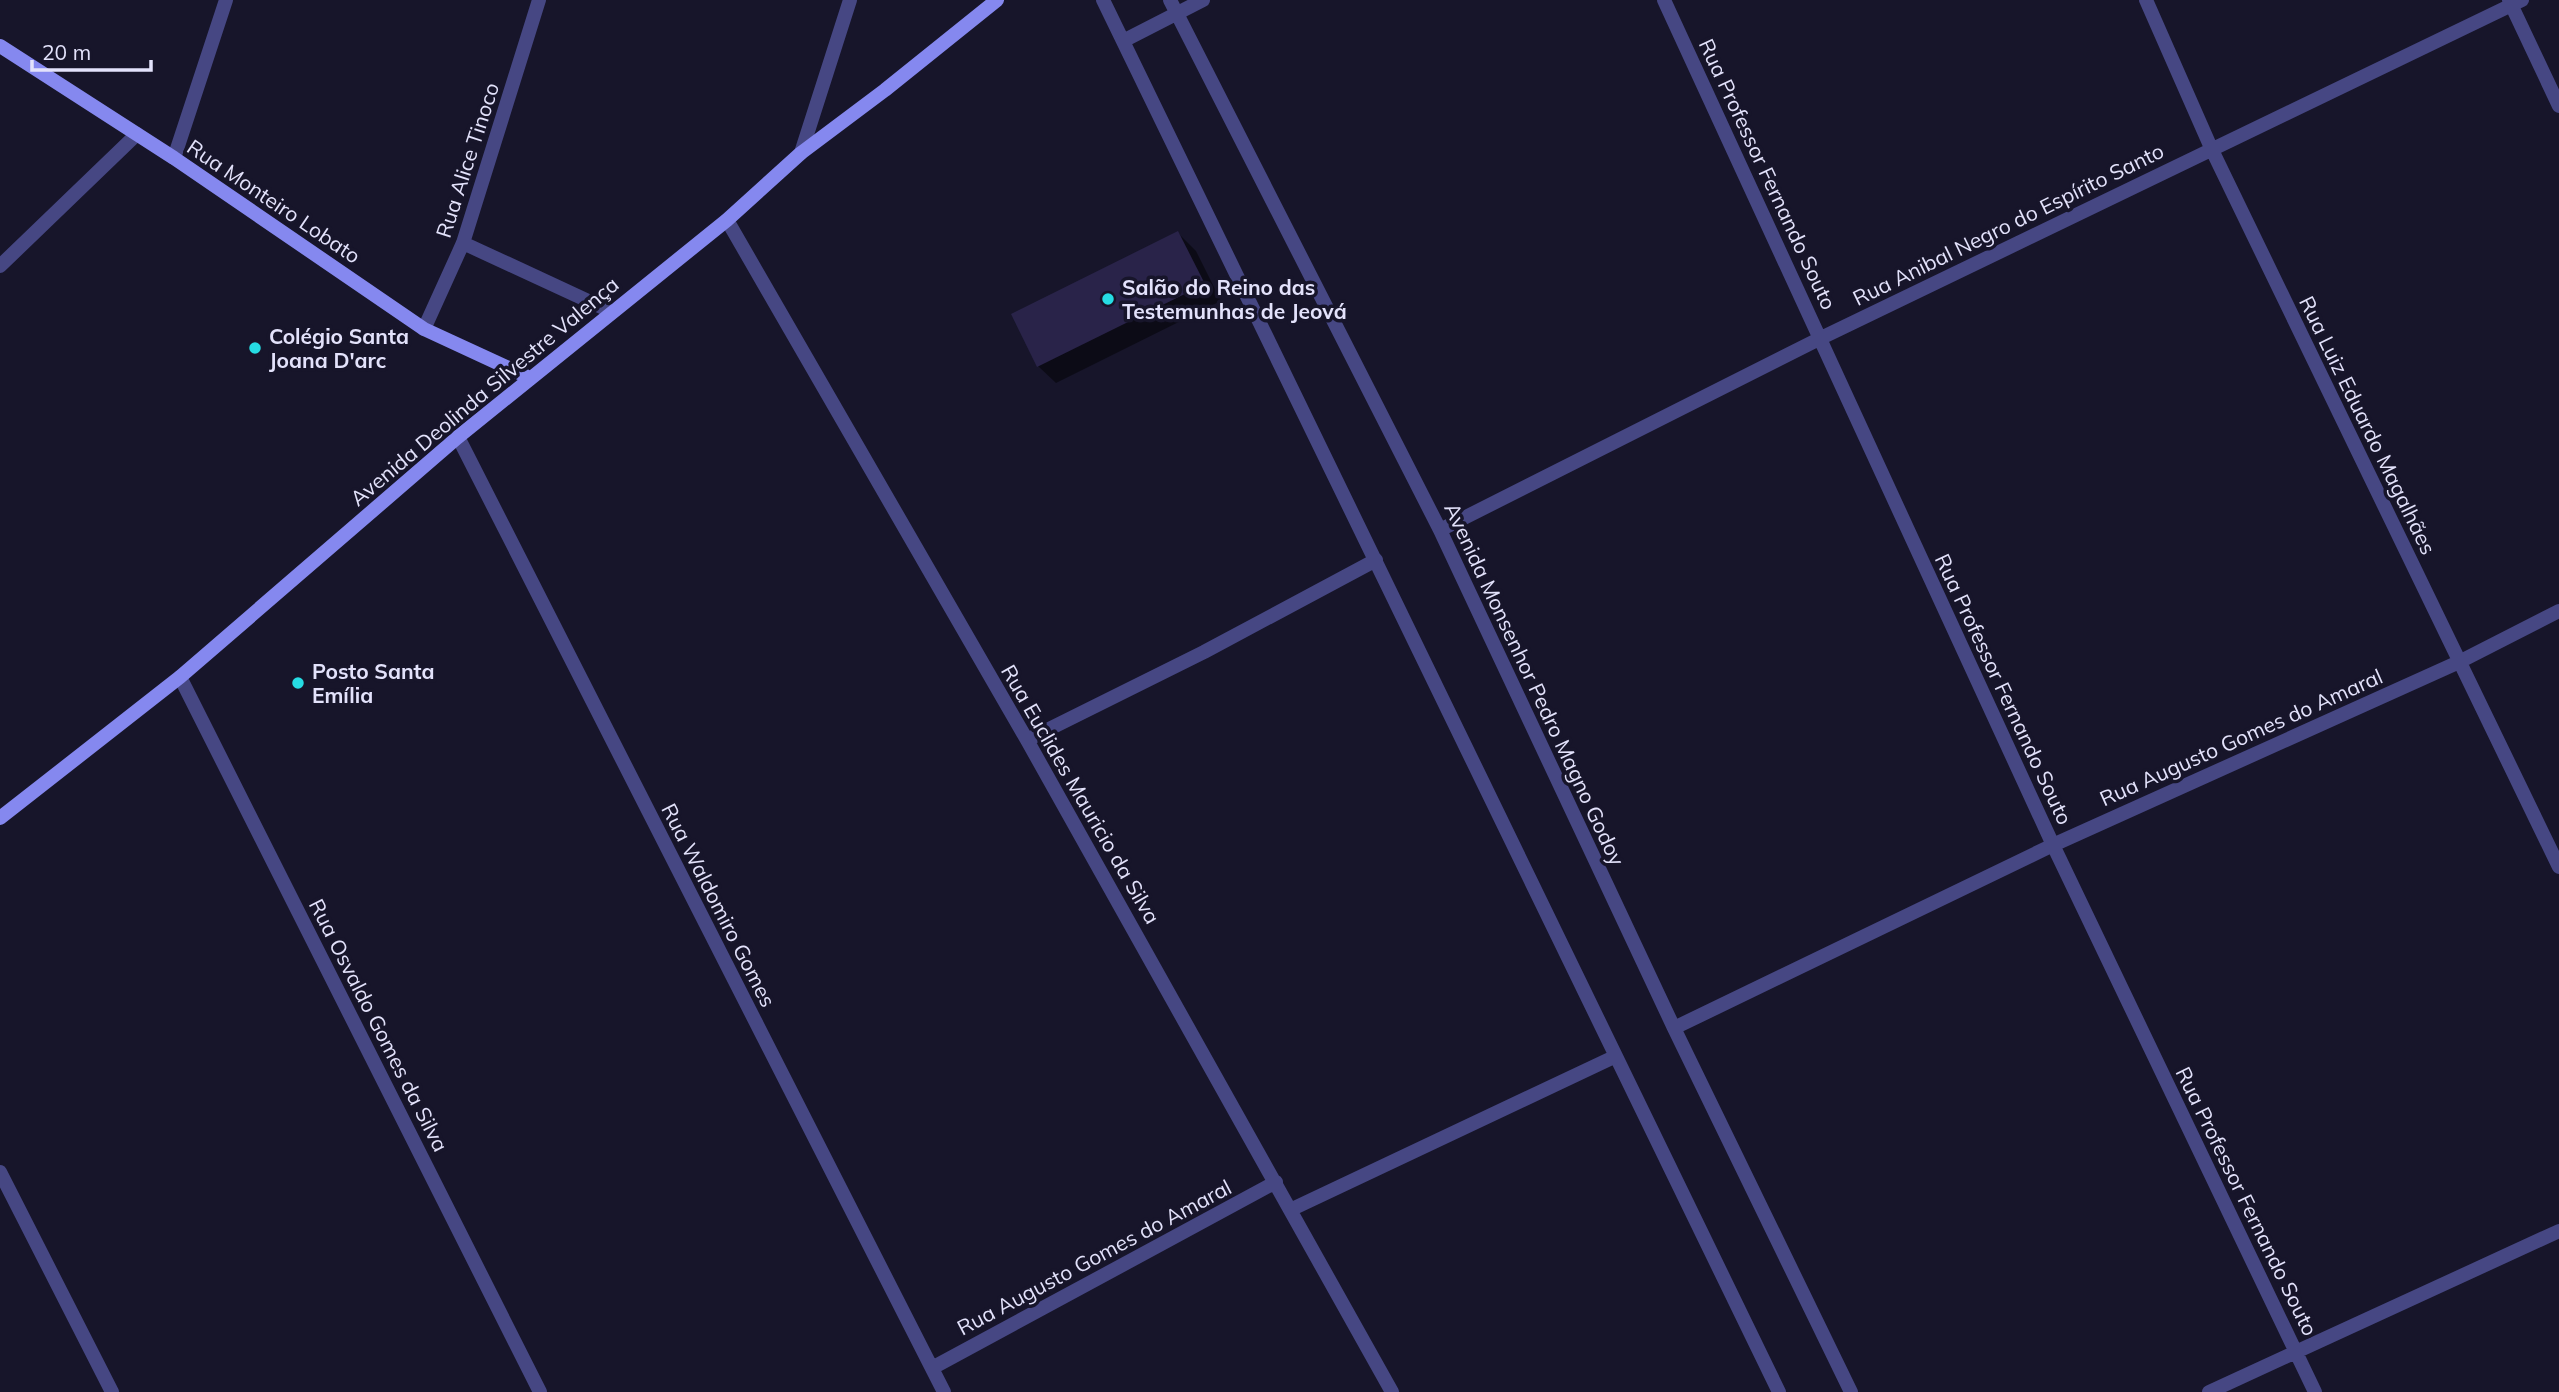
<svg xmlns="http://www.w3.org/2000/svg" width="2559" height="1392" font-family="Mulish,sans-serif">
	<style>
		.shadow { fill: #0007 }
		.building { fill: #292349 }
		.lines { fill: none; stroke-linecap: round; stroke-linejoin: round }
		.street { stroke: #464783; stroke-width: 14 }
		.secondary { stroke: #8588ef; stroke-width: 14 }
		.poi-dot { fill: #26dce3; stroke: #17152a; stroke-width: 2.5 }
		.labels { text-anchor: middle; dominant-baseline: central; stroke-width: 7; stroke-linejoin: round; paint-order: stroke }
		.street-label { font-size: 21px; fill: #e3e2fb; stroke: #17152a }
		.poi-label { font-size: 21px; font-weight: bold; fill: #e3e2fb; stroke: #17152a; text-anchor: start }
	</style>
	<rect width="100%" height="100%" fill="#17152a"/>
	<path class="shadow" d="M1178 233 1196 251 1221 301 1056 383 1038 366Z"/>
	<path class="building" d="M1178 231 1205 284 1037 367 1011 314Z"/>
	<g class="lines">
		<path class="street" d="M1103 0C1330 463 1551 929 1779 1392
			M1170 0 1440 530 1674 1028 1851 1392
			M1664 0 2053 845 2315 1392
			M2146 0 2212 150 2559 867
			M2509 0 2559 106
			M1123 41 1203 0
			M801 153 850 0
			M174 158 226 0
			M727 220 1027 740 1392 1392
			M463 243 612 312
			M0 266 137 134
			M424 329 463 243 539 0
			M458 437 944 1392
			M1440 530 1821 338 2522 0
			M180 677 540 1392
			M1027 740 1204 652 1376 560
			M1674 1028 2053 845 2459 662 2559 611
			M0 1172 112 1392
			M1290 1210 1614 1057
			M932 1368 1276 1182
			M2209 1392 2559 1231"/>
		<path class="secondary" d="M0 46 174 158 424 329 530 378
			M0 818 180 677 458 437 727 220 801 153 885 90 997 0"/>
	</g>
	<g class="poi-dot">
		<circle cx="1108" cy="299" r="7"/>
		<circle cx="255" cy="348" r="7"/>
		<circle cx="298" cy="683" r="7"/>
	</g>
	<g class="labels">
		<g class="street-label">
			<text transform="translate(467 160) rotate(-72)">Rua Alice Tinoco</text>
			<text transform="translate(1768 174) rotate(65)">Rua Professor Fernando Souto</text>
			<text transform="translate(274 201) rotate(34)">Rua Monteiro Lobato</text>
			<text transform="translate(2008 224) rotate(-26)">Rua Anibal Negro do Espírito Santo</text>
			<text transform="translate(484 391) rotate(-40)">Avenida Deolinda Silvestre Valença</text>
			<text transform="translate(2368 425) rotate(64)">Rua Luiz Eduardo Magalhães</text>
			<text transform="translate(1535 684) rotate(65)">Avenida Monsenhor Pedro Magno Godoy</text>
			<text transform="translate(2004 689) rotate(65)">Rua Professor Fernando Souto</text>
			<text transform="translate(2241 737) rotate(-24)">Rua Augusto Gomes do Amaral</text>
			<text transform="translate(1081 794) rotate(60)">Rua Euclides Mauricio da Silva</text>
			<text transform="translate(719 905) rotate(63)">Rua Waldomiro Gomes</text>
			<text transform="translate(379 1025) rotate(63)">Rua Osvaldo Gomes da Silva</text>
			<text transform="translate(2247 1201) rotate(64)">Rua Professor Fernando Souto</text>
			<text transform="translate(1094 1257) rotate(-28)">Rua Augusto Gomes do Amaral</text>
		</g>
		<g class="poi-label">
			<text x="1122" y="287">Salão do Reino das<tspan x="1122" dy="24">Testemunhas de Jeová</tspan></text>
			<text x="269" y="336">Colégio Santa<tspan x="269" dy="24">Joana D'arc</tspan></text>
			<text x="312" y="671">Posto Santa<tspan x="312" dy="24">Emília</tspan></text>
		</g>
	</g>
	<path d="M32 60v10h119v-10" fill="none" stroke="#e3e2fb" stroke-width="3.5"/>
	<text x="42" y="60" font-size="21" fill="#e3e2fb" stroke="#17152a" stroke-width="5" paint-order="stroke">20 m</text>
</svg>
